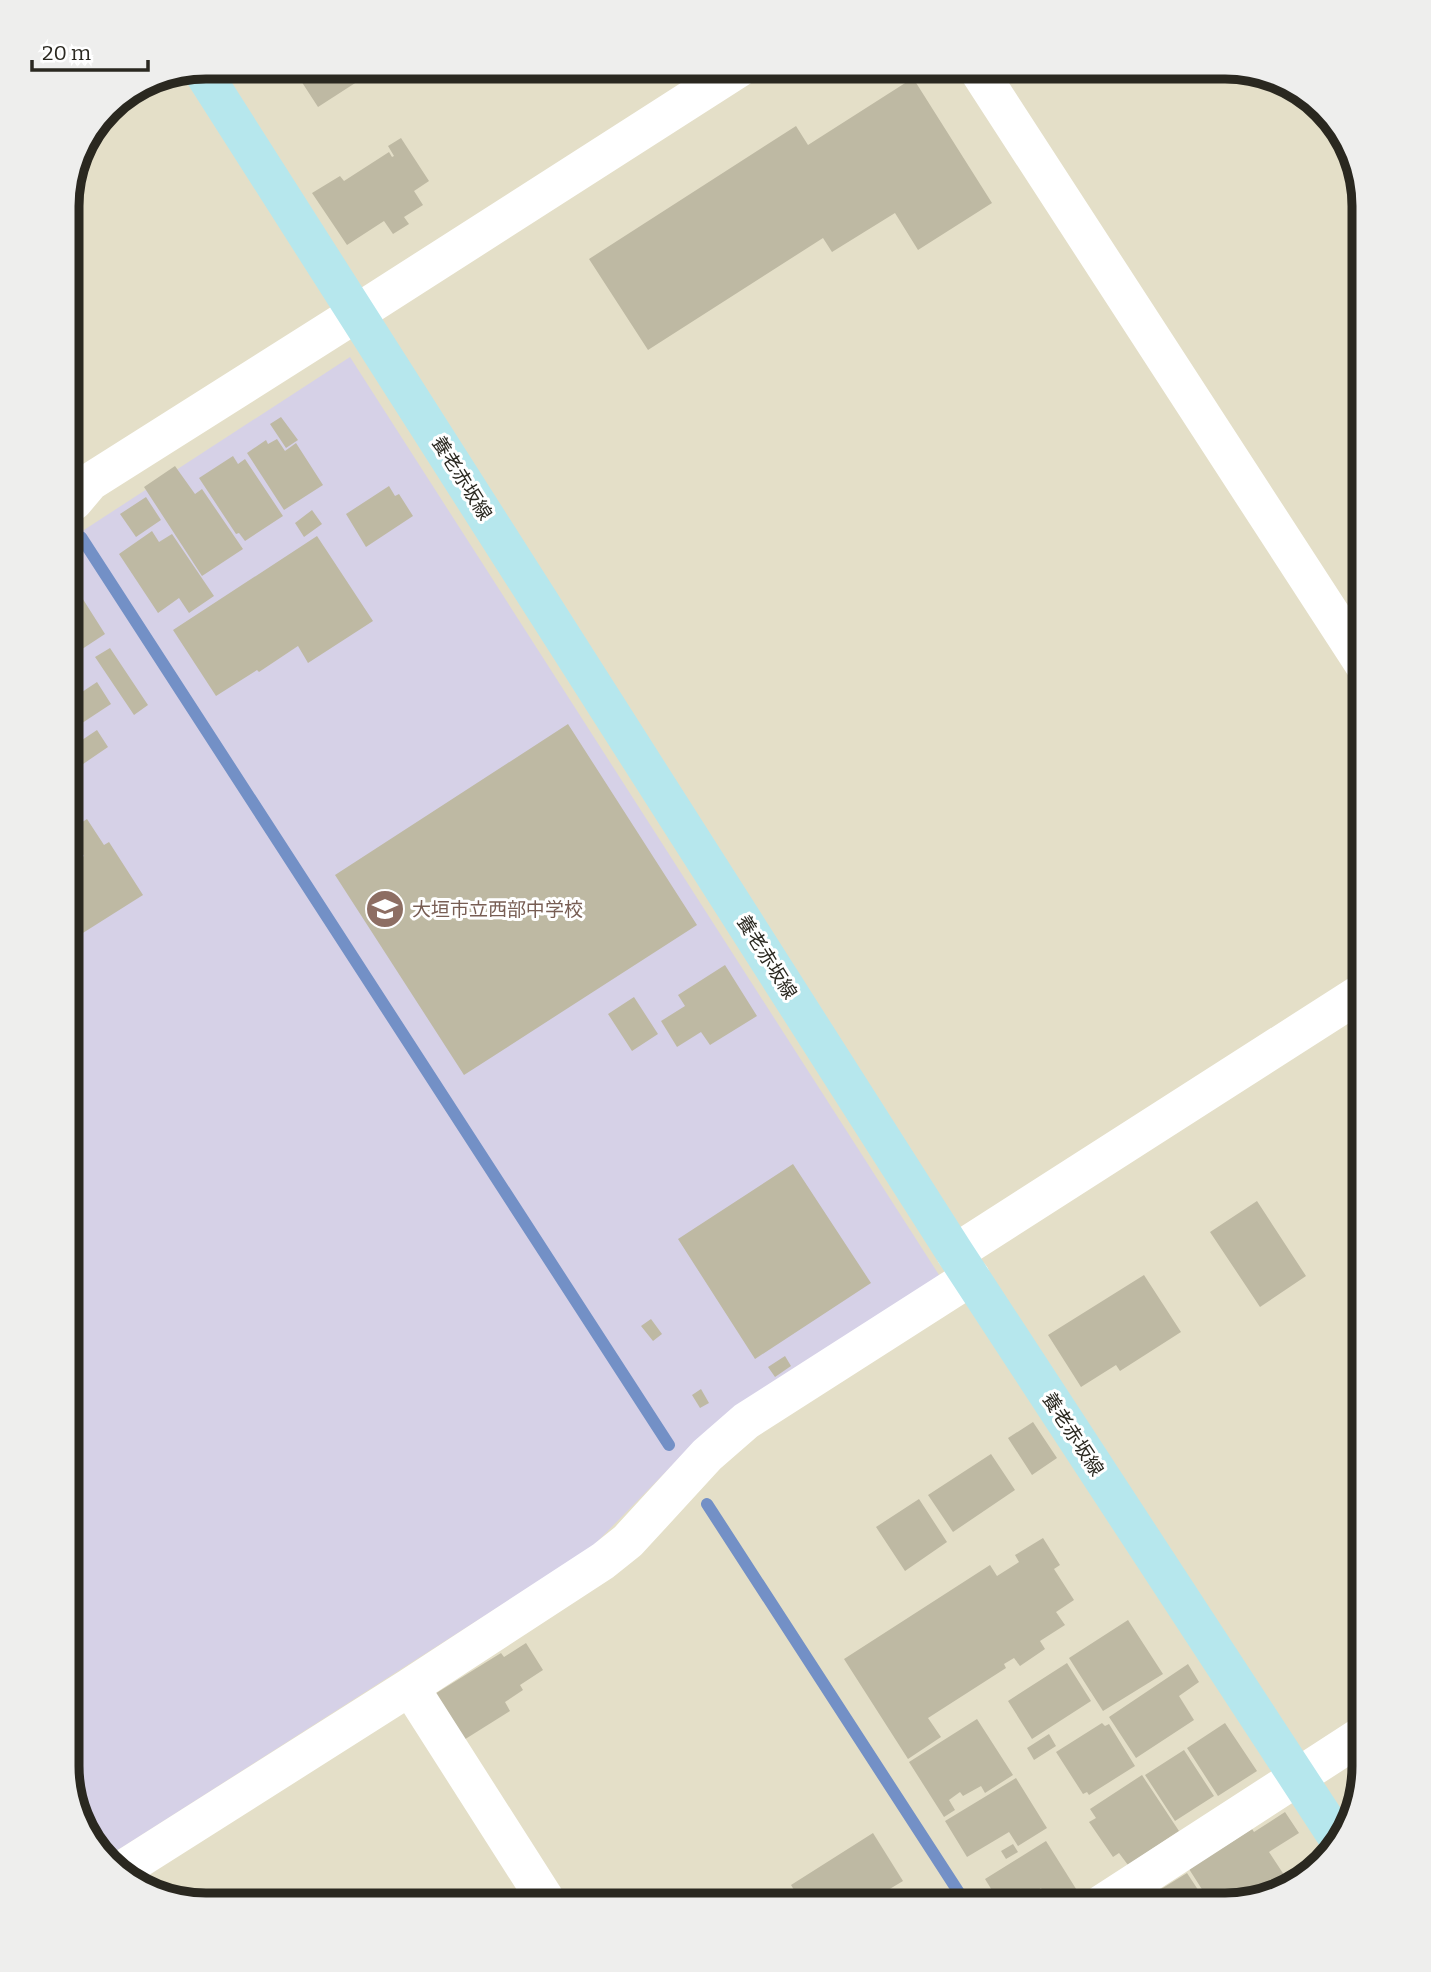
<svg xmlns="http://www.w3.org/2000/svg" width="1431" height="1972" font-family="Bitter,'Noto Sans JP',serif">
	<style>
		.education { fill: #d6d1e7 }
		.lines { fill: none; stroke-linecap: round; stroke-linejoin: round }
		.stream { stroke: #7390c6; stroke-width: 12 }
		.building { fill: #beb9a3 }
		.minor { stroke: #fff; stroke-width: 38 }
		.tertiary { stroke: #fff; stroke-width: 38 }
		.secondary { stroke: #b6e7ed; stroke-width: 38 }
		.labels { text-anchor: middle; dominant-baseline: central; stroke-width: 6; stroke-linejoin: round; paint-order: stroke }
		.street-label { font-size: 19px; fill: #2a2820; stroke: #fff }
		.education-label { font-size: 19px; fill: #785e54; stroke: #fff; text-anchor: start }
		.rim { fill: none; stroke: #2a2820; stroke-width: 9 }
	</style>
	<rect width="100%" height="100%" fill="#e4dfc8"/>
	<path class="education" d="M350 357 941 1278 698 1439 592 1547 107 1857 85 1836 67 1766V541Z"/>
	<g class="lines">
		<path class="stream" d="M81 537 669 1445
			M707 1504 967 1905"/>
	</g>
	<path class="building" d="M292 67H380L318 107Z
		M913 78 992 203 918 250 895 213 832 252 823 238 648 350 589 259 796 126 808 145Z
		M401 138 429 181 414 191 423 205 404 217 409 224 393 234 384 221 347 245 312 193 340 176 344 181 389 152 392 157 394 156 388 146Z
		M281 417 298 440 286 448 270 424Z
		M277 439 285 451 296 443 323 485 284 510 247 453 266 440 268 444Z
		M233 456 238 464 245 459 283 516 245 541 239 533 236 534 199 478Z
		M175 466 195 494 202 489 243 549 202 576 144 487Z
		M389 486 395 496 399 494 413 516 366 547 346 514Z
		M146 497 161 520 136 537 120 514Z
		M312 510 322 524 304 537 295 523Z
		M152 531 159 542 172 534 214 596 189 613 179 598 158 613 119 554Z
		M317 536 373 621 308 663 298 646 259 672 257 670 216 696 173 630Z
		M67 574 105 634 67 659Z
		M110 648 148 705 134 715 95 657Z
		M97 682 111 704 67 733V702Z
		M568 724 697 925 464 1075 335 875Z
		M97 730 108 747 67 775V750Z
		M87 819 104 845 109 842 143 895 67 943V867L84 856 68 831Z
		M725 965 757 1016 710 1045 701 1032 677 1047 661 1021 685 1006 678 995Z
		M634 997 658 1034 632 1051 608 1014Z
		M793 1164 871 1283 755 1359 678 1239Z
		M1257 1201 1306 1276 1260 1307 1210 1232Z
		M1144 1275 1181 1332 1120 1371 1116 1365 1081 1387 1048 1335Z
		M651 1319 662 1334 653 1341 641 1326Z
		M785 1356 791 1366 775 1377 768 1367Z
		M701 1389 709 1403 700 1408 692 1395Z
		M1033 1422 1057 1458 1032 1475 1008 1438Z
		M991 1454 1015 1490 953 1532 928 1495Z
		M919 1499 947 1542 905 1571 876 1527Z
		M1043 1538 1060 1565 1054 1569 1074 1600 1056 1612 1065 1625 1040 1641 1045 1649 1020 1666 1014 1658 1004 1664 1006 1668 928 1718 941 1737 908 1759 844 1659 990 1565 997 1576 1019 1562 1015 1555Z
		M1128 1620 1163 1674 1103 1711 1069 1658Z
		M526 1643 543 1670 520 1685 523 1690 505 1702 510 1711 459 1743 430 1697 501 1653 504 1657Z
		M1067 1663 1091 1701 1032 1739 1008 1701Z
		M1188 1664 1199 1682 1179 1696 1194 1720 1136 1758 1109 1717Z
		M977 1719 1013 1775 985 1793 981 1786 963 1796 960 1792 949 1800 955 1810 944 1817 909 1762Z
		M1102 1723 1105 1726 1109 1724 1135 1766 1089 1795 1087 1792 1083 1794 1056 1752Z
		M1225 1723 1257 1771 1218 1796 1187 1748Z
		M1049 1734 1056 1746 1034 1760 1027 1748Z
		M1184 1750 1214 1796 1175 1821 1145 1775Z
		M1142 1775 1179 1831 1128 1865 1119 1853 1113 1857 1089 1822 1096 1818 1090 1809Z
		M1016 1778 1047 1828 1018 1846 1009 1832 967 1857 945 1821Z
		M1285 1812 1299 1833 1269 1852 1292 1887 1225 1905H1212L1189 1869 1252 1829 1254 1832Z
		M873 1833 903 1881 863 1905H803L791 1885Z
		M1046 1841 1078 1892 1057 1905H1052L1041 1888 1027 1897 1032 1905H1001L985 1879Z
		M1013 1844 1018 1852 1006 1859 1001 1851Z
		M1187 1873 1208 1905H1149L1162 1897 1158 1891Z
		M907 1889 917 1905H889L886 1902Z"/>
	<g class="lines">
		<path class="minor" d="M976 67 1364 665
			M67 506 74 501 90 482 357 313
			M955 1253 1364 991
			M410 1687 549 1905
			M120 1871 410 1687 603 1561 628 1541 707 1455 746 1421 971 1277
			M1100 1905 1364 1734"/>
		<path class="tertiary" d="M357 313 741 67"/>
		<path class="secondary" d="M200 68 955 1253 1340 1842"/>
	</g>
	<defs>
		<symbol id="school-disc" viewBox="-11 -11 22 22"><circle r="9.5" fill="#8d6e63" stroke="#fff"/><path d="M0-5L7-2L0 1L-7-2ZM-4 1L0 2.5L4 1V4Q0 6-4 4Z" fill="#fff"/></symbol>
	</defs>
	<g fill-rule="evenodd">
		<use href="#school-disc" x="363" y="887" width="44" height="44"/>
	</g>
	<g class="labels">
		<g class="street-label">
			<text transform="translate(462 478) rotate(58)">養老赤坂線</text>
			<text transform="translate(767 957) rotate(58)">養老赤坂線</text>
			<text transform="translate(1073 1434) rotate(57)">養老赤坂線</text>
		</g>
		<g class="education-label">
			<text x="412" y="909">大垣市立西部中学校</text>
		</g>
	</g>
	<path d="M0 0H1431V1972H0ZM206 79H1225A127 127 0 0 1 1352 206V1766A127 127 0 0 1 1225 1893H206A127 127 0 0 1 79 1766V206A127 127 0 0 1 206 79Z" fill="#eeeeed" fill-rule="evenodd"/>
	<path class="rim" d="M206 79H1225A127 127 0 0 1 1352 206V1766A127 127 0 0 1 1225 1893H206A127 127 0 0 1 79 1766V206A127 127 0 0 1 206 79Z"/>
	<path d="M32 60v10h116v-10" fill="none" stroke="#2a2820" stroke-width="3.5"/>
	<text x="42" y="60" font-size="21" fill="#2a2820" stroke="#ffffff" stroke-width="5" paint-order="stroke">20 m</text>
</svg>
